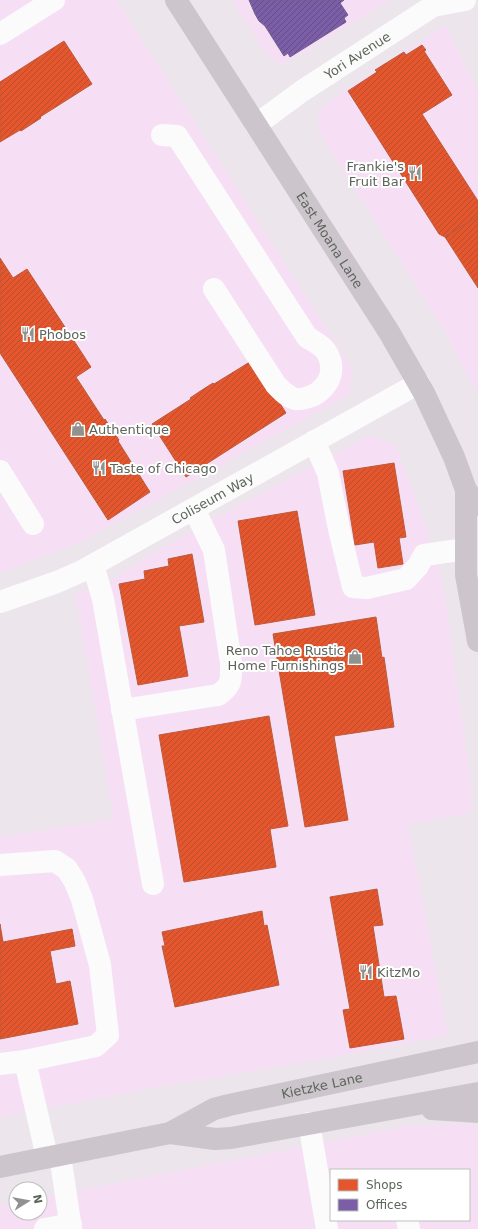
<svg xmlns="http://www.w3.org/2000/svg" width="478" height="1229" font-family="'DejaVu Sans',sans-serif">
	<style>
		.commercial { fill: #f6dff5; fill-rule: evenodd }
		.shops { fill: url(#shops-hatch); stroke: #bc5b3c }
		.offices { fill: url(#offices-hatch); stroke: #726090 }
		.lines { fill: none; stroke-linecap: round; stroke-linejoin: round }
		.minor { stroke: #fcfbfc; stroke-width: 22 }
		.major { stroke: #ccc5cb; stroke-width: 22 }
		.labels { text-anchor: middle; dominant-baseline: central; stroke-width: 4; stroke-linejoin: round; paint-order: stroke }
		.street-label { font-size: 13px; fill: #5d655b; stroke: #fff }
		.poi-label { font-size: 13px; fill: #5d655b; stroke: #fff; text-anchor: start }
	</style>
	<defs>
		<pattern id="shops-hatch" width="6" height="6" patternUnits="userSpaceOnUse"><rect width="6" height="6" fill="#e4572e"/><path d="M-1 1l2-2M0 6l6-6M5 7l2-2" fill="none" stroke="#bc4c2a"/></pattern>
		<pattern id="offices-hatch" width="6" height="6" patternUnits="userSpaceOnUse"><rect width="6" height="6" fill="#7b5ea7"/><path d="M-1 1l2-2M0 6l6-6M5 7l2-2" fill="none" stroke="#634e84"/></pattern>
	</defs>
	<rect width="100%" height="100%" fill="#ece6ec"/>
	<path class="commercial" d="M0 0H117L353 370 349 395 79 543 0 573Z
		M232 0H391L290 61 281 64 268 57Z
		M446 25 478 91V395L443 329 317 129 320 110 332 99 391 59Z
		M368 436 395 444 417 501 439 569 446 603 470 776 472 813 408 824 448 1035 336 1057 158 1087 0 1117V837L114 819 75 594 112 579 186 534Z
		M468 1124 478 1127V1229H0V1206L16 1203V1213H40V1198L409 1126ZM331 1170H469V1220H331Z"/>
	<path class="shops" d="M64 41 92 84 40 117 41 118 21 131 20 130 0 142V82Z
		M422 45 426 50 424 51 452 95 422 114 478 201V216L445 237 439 234 348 91 377 72 375 70 404 52 406 55Z
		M478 216V288L445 237Z
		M0 258 13 278 27 269 78 347 91 367 76 377 104 420 105 419 119 440 118 441 150 492 108 520 0 353Z
		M253 360 286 413 186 477 152 424 191 399 190 398 202 390 213 383 214 384Z
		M394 463 406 537 399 538 403 564 378 568 374 542 355 545 343 471Z
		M297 511 315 615 255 625 238 521Z
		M192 554 204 622 179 626 188 676 138 685 119 584 145 579 144 571 169 566 168 559Z
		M376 617 382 658 384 657 394 727 334 736 348 820 305 827 273 634Z
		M269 716 288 826 270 829 276 867 184 882 159 735Z
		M377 889 383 925 373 926 384 997 396 996 404 1039 350 1048 343 1010 350 1009 330 897Z
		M262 911 264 926 267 925 279 985 175 1007 162 946H165L162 932Z
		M0 924 3 942 72 929 75 946 50 951 56 984 70 981 78 1024 0 1039Z"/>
	<path class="offices" d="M249 0H344L340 3 348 15 344 18 346 22 290 57 288 53 284 56 265 26 259 21 255 14Z"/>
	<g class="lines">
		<g class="minor">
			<path d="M0 34 54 0"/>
			<path id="s1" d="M256 125 302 91 433 6 465 0"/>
			<path d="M162 135 177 136 307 337C313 341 321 345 325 350 337 367 331 385 314 395 309 397 301 400 296 399 287 397 282 391 276 385L214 289"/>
			<path d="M314 441 328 473 339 529 353 587 367 588 406 579 418 566 424 555 466 549"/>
			<path d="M0 471 33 524"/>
			<path d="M93 565 103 599 153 884"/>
			<path id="s2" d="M0 602 57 582 82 571 419 383"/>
			<path d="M122 710 218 695C233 685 231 679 231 663L214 550 194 509"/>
			<path d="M0 865 55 861 67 869 75 882 82 899 100 965 108 1035 96 1046 25 1061 0 1064"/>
			<path d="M25 1061 47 1157"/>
			<path d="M309 1123 327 1229"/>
			<path d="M60 1155 71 1229"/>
			<path d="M407 1220 409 1229"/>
			<path d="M45 1229 71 1224"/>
		</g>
		<g class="major">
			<path id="s3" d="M176 0 389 332 424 393 454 457 466 490 478 505"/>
			<path d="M466 490V575L478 641"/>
			<path d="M432 1109 478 1112"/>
			<path d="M170 1133 215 1139 231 1138 478 1093"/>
			<path id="s4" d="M0 1167 170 1133 214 1109 229 1105 478 1052"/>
		</g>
	</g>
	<defs>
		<symbol id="restaurant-bare" viewBox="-9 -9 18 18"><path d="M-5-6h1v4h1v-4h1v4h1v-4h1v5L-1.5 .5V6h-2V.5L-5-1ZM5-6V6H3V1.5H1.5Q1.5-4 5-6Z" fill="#8f928e" stroke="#fff" stroke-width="2.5" paint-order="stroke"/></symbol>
		<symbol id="shop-bare" viewBox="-9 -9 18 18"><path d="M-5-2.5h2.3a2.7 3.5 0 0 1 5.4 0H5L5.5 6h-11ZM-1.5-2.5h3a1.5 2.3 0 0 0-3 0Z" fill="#8f928e" stroke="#fff" stroke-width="2.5" paint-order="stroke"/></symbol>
	</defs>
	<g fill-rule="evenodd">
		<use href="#restaurant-bare" x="405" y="163" width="20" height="20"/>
		<use href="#restaurant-bare" x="18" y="324" width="20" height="20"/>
		<use href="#shop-bare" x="68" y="419" width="20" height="20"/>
		<use href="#restaurant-bare" x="89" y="458" width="20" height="20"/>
		<use href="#shop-bare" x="345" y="647" width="20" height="20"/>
		<use href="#restaurant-bare" x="356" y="962" width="20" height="20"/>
	</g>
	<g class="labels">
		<g class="street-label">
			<text stroke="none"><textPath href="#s1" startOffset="123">Yori Avenue</textPath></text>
			<text stroke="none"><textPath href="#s3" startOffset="285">East Moana Lane</textPath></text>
			<text stroke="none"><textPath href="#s2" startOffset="237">Coliseum Way</textPath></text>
			<text stroke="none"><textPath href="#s4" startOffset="334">Kietzke Lane</textPath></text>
		</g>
		<g class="poi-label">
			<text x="404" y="166" text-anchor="end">Frankie's<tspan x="404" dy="15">Fruit Bar</tspan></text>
			<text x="39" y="334">Phobos</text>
			<text x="89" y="429">Authentique</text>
			<text x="110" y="468">Taste of Chicago</text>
			<text x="344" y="650" text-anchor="end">Reno Tahoe Rustic<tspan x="344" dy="15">Home Furnishings</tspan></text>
			<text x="377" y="972">KitzMo</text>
		</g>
	</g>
	<rect x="330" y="1169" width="140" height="52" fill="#ffffff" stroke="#bec1bd"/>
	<rect x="338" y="1179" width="20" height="12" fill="#e4572e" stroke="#bec1bd"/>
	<text x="366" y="1189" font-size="12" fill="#5d655b">Shops</text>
	<rect x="338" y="1199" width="20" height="12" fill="#7b5ea7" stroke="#bec1bd"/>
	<text x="366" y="1209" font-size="12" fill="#5d655b">Offices</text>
	<g transform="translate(28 1201) rotate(79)"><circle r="19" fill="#ffffff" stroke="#bec1bd"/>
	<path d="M0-3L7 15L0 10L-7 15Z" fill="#8f928e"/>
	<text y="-6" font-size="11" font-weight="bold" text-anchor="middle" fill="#5d655b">N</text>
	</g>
</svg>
